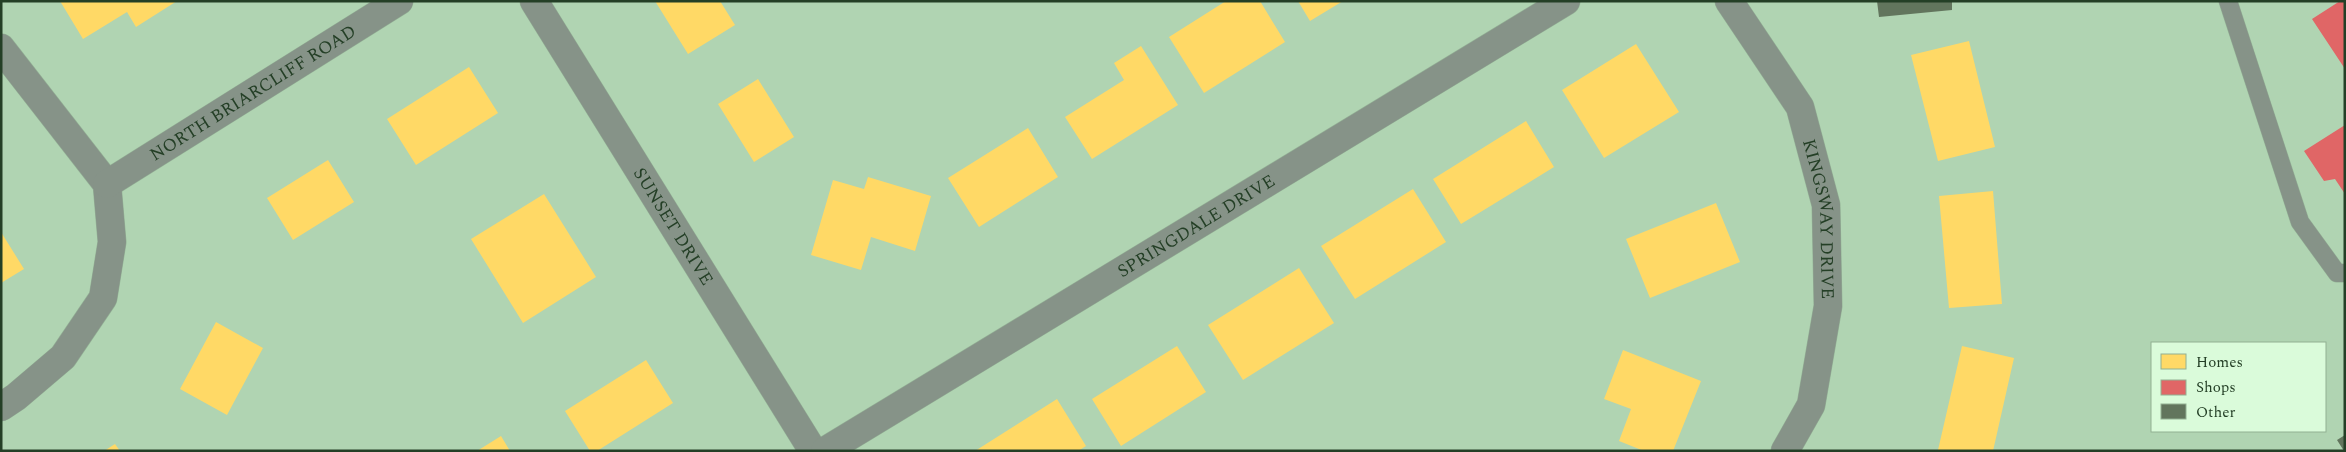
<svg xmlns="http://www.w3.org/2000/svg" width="2346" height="452" font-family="Spectral,serif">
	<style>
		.homes { fill: #ffd966 }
		.shops { fill: #e06666 }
		.building { fill: #62755d }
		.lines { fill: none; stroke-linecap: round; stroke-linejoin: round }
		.service-casing { stroke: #94b196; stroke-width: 19 }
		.minor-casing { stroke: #94b196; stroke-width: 29 }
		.service { stroke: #869388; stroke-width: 18 }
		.minor { stroke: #869388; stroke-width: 28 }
		.labels { text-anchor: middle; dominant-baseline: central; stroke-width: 5; stroke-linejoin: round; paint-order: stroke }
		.street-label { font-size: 18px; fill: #243f26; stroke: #dafbda }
	</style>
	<rect width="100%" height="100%" fill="#b0d4b2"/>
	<path class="homes" d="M60 1H177L136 27 127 12 83 39Z
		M655 1H720L735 25 688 54Z
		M1226 1H1260L1285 42 1204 93 1169 37Z
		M1298 1H1343L1310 21Z
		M1969 41 1995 147 1938 161 1911 55Z
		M1636 44 1679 112 1604 158 1562 90Z
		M1141 46 1178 105 1092 159 1065 117 1124 80 1114 63Z
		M469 67 498 113 416 165 387 119Z
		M758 79 794 137 754 162 718 104Z
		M1526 121 1554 167 1461 224 1433 179Z
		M1028 128 1058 177 979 227 948 178Z
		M328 160 354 202 293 240 267 198Z
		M868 177 931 196 915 251 871 237 861 270 811 255 833 180 864 189Z
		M1413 189 1446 242 1355 299 1321 246Z
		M1993 191 2002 304 1949 308 1939 196Z
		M544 194 596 277 523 323 471 239Z
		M1716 203 1740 262 1650 298 1626 239Z
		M1 232 24 269 1 283Z
		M1299 268 1334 323 1243 380 1208 325Z
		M216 322 263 348 227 415 180 389Z
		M1177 346 1206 392 1121 446 1092 399Z
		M1962 346 2014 358 1993 451 1938 450Z
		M1623 350 1701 381 1673 451H1644L1619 441 1631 409 1604 399Z
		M646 360 673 403 597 451H590L565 411Z
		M1057 399 1086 446 1078 451H975Z
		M501 436 510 451H477Z
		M115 444 120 451H104Z"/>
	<path class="shops" d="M2340 1H2345V69L2312 19Z
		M2345 125V194L2335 179 2324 181 2304 151Z"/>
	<path class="building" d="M1877 1H1952V10L1879 17Z
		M2345 435V451H2344L2337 440Z"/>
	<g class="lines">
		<defs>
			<path id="service" d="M2228 1 2300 222 2337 273H2345"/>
			<g id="minor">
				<path id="s1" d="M534 1 813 451"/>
				<path id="s2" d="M1729 1 1800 107 1826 205 1828 306 1811 405 1785 451"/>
				<path d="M1 48 107 184 112 242 103 298 63 357 16 397 1 407"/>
				<path id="s3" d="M107 184 399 1"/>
				<path id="s4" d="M825 451 1566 1"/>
			</g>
		</defs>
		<use href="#service" class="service-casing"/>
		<use href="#minor" class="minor-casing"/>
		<use href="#service" class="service"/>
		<use href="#minor" class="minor"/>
	</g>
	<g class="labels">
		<g class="street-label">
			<text stroke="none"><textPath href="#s3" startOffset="172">NORTH BRIARCLIFF ROAD</textPath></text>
			<text stroke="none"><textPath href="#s2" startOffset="242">KINGSWAY DRIVE</textPath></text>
			<text stroke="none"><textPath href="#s1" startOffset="265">SUNSET DRIVE</textPath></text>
			<text stroke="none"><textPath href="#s4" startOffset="434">SPRINGDALE DRIVE</textPath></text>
		</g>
	</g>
	<rect width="2346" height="452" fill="none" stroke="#243f26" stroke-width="5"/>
	<rect x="2151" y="342" width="175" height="90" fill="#dafbda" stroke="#91b092"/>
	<rect x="2161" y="354" width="25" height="15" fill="#ffd966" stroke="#91b092"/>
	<text x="2196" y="367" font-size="15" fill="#243f26">Homes</text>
	<rect x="2161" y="380" width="25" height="15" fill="#e06666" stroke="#91b092"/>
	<text x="2196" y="392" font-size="15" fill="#243f26">Shops</text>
	<rect x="2161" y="404" width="25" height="15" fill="#62755d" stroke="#91b092"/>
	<text x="2196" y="417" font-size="15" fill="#243f26">Other</text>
</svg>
